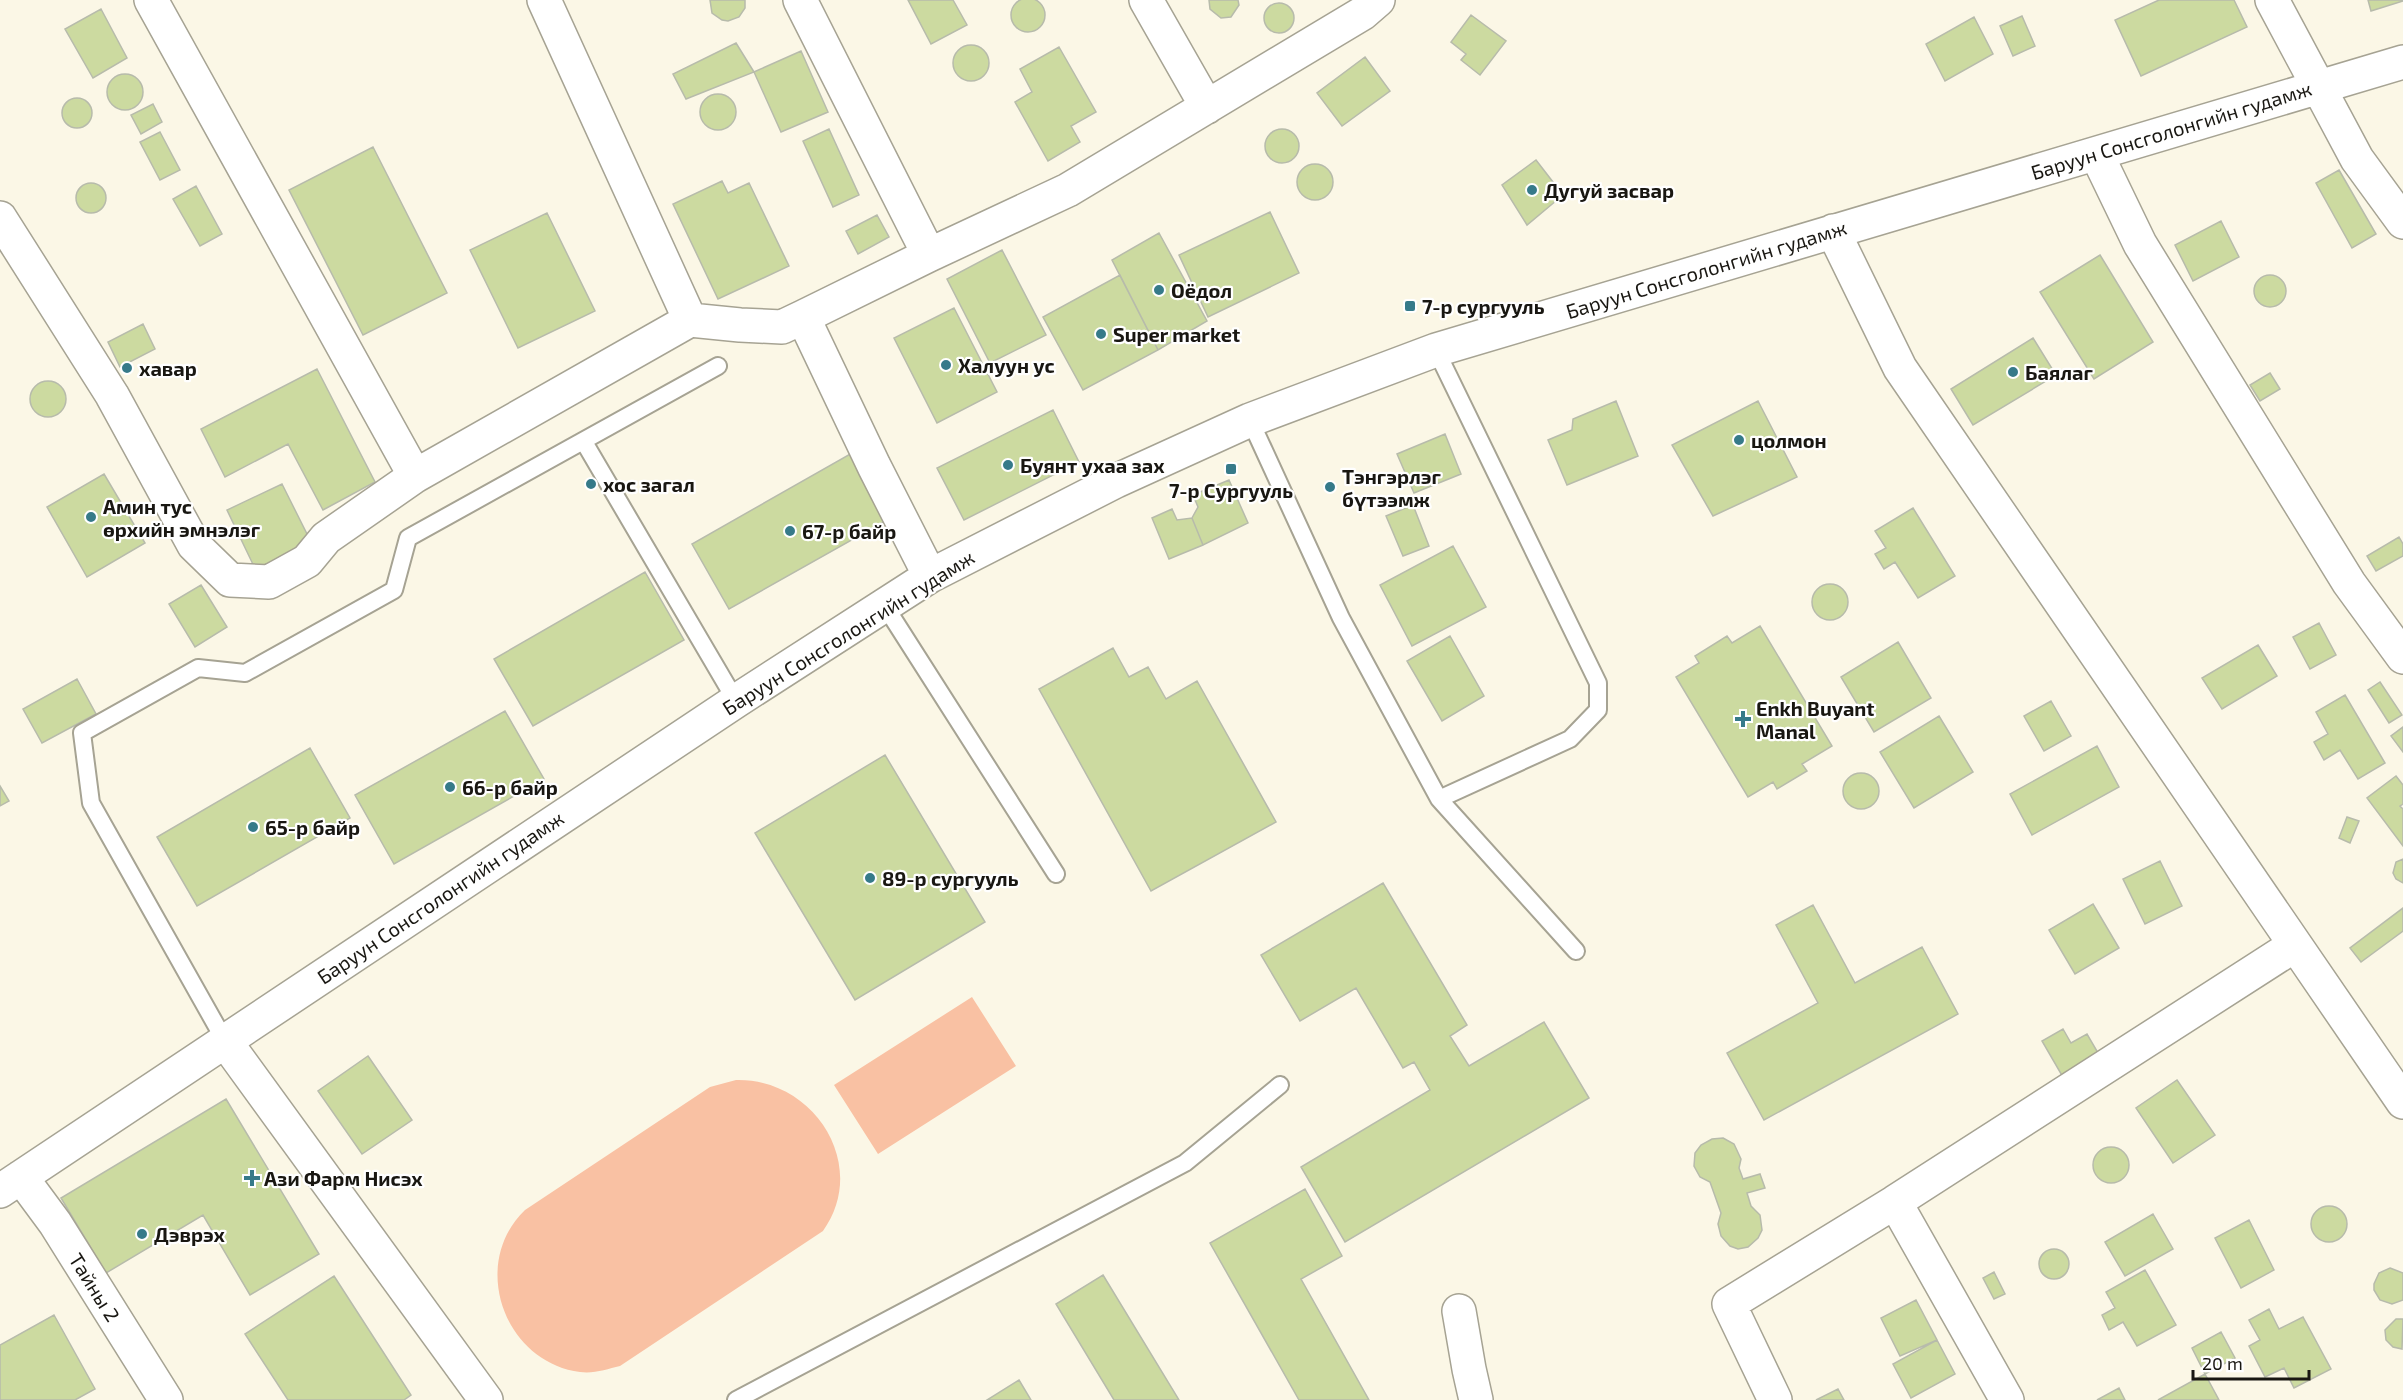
<svg xmlns="http://www.w3.org/2000/svg" width="2403" height="1400" font-family="'Exo 2',sans-serif">
	<style>
		.green { fill: #f9c1a3 }
		.building { fill: #ccdaa0; stroke: #b7bbab; stroke-width: 1.5 }
		.lines { fill: none; stroke-linecap: round; stroke-linejoin: round }
		.service-casing { stroke: #a6a393; stroke-width: 20 }
		.minor-casing { stroke: #a6a393; stroke-width: 36 }
		.service { stroke: #fff; stroke-width: 16 }
		.minor { stroke: #fff; stroke-width: 33 }
		.poi-dot { fill: #367a89; stroke: #fff; stroke-width: 2 }
		.labels { text-anchor: middle; dominant-baseline: central; stroke-width: 4.5; stroke-linejoin: round; paint-order: stroke }
		.street-label { font-size: 20px; fill: #191712; stroke: #fff }
		.poi-label { font-size: 20px; font-weight: bold; fill: #191712; stroke: #fff; text-anchor: start }
	</style>
	<rect width="100%" height="100%" fill="#fbf7e6"/>
	<path class="green" d="M972 997 1016 1066 878 1154 834 1085Z
		M736 1080C814 1078 870 1165 823 1231L620 1366C607 1369 594 1374 580 1372 504 1362 469 1264 525 1210L710 1087Z"/>
	<path class="building" d="M1011 15a17 17 0 1 1 34 0a17 17 0 1 1-34 0Z
		M710 0H745V8L739 17 728 21 722 20 712 13Z
		M908 0H953L967 25 931 44Z
		M1209 0H1238L1239 5 1231 17 1221 18 1210 9Z
		M2159 0H2234L2247 27 2141 76 2115 20Z
		M2368 0H2403V1L2371 11Z
		M1264 18a15 15 0 1 1 30 0a15 15 0 1 1-30 0Z
		M101 9 127 58 93 78 65 29Z
		M1471 15 1506 41 1480 75 1461 60 1466 54 1451 42Z
		M2022 16 2035 46 2013 56 2000 26Z
		M1974 17 1993 54 1945 81 1926 44Z
		M736 43 754 72 686 99 673 74Z
		M953 63a18 18 0 1 1 36 0a18 18 0 1 1-36 0Z
		M1059 47 1096 112 1071 126 1080 142 1048 161 1015 102 1032 92 1020 69Z
		M801 51 828 112 781 132 754 72Z
		M1365 57 1390 91 1342 126 1317 93Z
		M107 92a18 18 0 1 1 36 0a18 18 0 1 1-36 0Z
		M700 112a18 18 0 1 1 36 0a18 18 0 1 1-36 0Z
		M62 113a15 15 0 1 1 30 0a15 15 0 1 1-30 0Z
		M153 104 162 122 141 134 131 115Z
		M1265 146a17 17 0 1 1 34 0a17 17 0 1 1-34 0Z
		M829 129 859 195 833 207 803 141Z
		M160 132 180 170 160 180 140 142Z
		M373 147 447 293 363 335 289 190Z
		M1536 160 1563 195 1527 225 1502 185Z
		M1297 182a18 18 0 1 1 36 0a18 18 0 1 1-36 0Z
		M2339 170 2376 234 2352 248 2316 183Z
		M722 181 728 193 749 183 789 266 718 299 673 204Z
		M76 198a15 15 0 1 1 30 0a15 15 0 1 1-30 0Z
		M196 186 222 234 200 246 173 199Z
		M1270 212 1299 273 1208 317 1179 255Z
		M547 213 595 311 518 348 470 250Z
		M877 215 889 237 858 254 846 231Z
		M2221 221 2239 257 2193 281 2175 245Z
		M1159 233 1207 321 1158 350 1112 260Z
		M1002 250 1046 335 990 363 947 279Z
		M2100 255 2153 342 2094 379 2040 292Z
		M1120 275 1158 350 1083 390 1043 317Z
		M2254 291a16 16 0 1 1 32 0a16 16 0 1 1-32 0Z
		M954 308 997 392 937 423 894 338Z
		M143 324 155 349 120 367 108 342Z
		M2033 338 2056 375 1973 425 1951 389Z
		M317 369 375 482 323 510 288 444 225 477 201 429Z
		M2270 373 2280 389 2260 401 2250 385Z
		M30 399a18 18 0 1 1 36 0a18 18 0 1 1-36 0Z
		M1616 401 1638 456 1567 485 1548 440 1572 430 1573 419Z
		M1758 401 1797 477 1713 516 1672 445Z
		M1053 410 1079 462 964 520 937 468Z
		M1445 434 1461 474 1414 493 1397 454Z
		M852 453 889 519 729 609 692 544Z
		M104 474 145 543 87 577 47 507Z
		M1229 480 1248 523 1203 545 1192 518 1198 507 1193 495Z
		M282 484 316 552 260 579 227 510Z
		M1413 505 1429 546 1403 556 1386 516Z
		M1913 508 1955 576 1918 598 1895 562 1884 569 1875 554 1886 548 1875 531Z
		M1172 509 1177 520 1192 518 1203 545 1169 559 1152 518Z
		M2399 537 2403 544V556L2376 571 2367 556Z
		M1453 546 1486 607 1412 646 1380 585Z
		M645 572 684 640 533 726 494 659Z
		M1812 602a18 18 0 1 1 36 0a18 18 0 1 1-36 0Z
		M201 585 227 627 195 647 169 604Z
		M2319 623 2336 655 2310 669 2293 637Z
		M1760 626 1832 746 1802 764 1807 771 1777 789 1773 782 1748 797 1676 677 1699 663 1695 656 1727 636 1732 643Z
		M1450 636 1484 696 1442 721 1407 661Z
		M1898 642 1931 698 1874 732 1841 677Z
		M2258 645 2277 676 2222 709 2202 678Z
		M1113 648 1129 677 1148 667 1166 699 1197 681 1276 822 1151 891 1039 689Z
		M77 679 96 714 42 743 23 709Z
		M2380 682 2402 715 2389 723 2368 690Z
		M2345 695 2385 763 2358 779 2340 750 2324 760 2314 742 2328 734 2316 712Z
		M2051 701 2071 736 2044 751 2024 716Z
		M505 711 544 779 394 864 355 795Z
		M1939 716 1973 772 1914 808 1880 752Z
		M2403 727V752L2391 736Z
		M2097 746 2119 787 2032 835 2010 794Z
		M310 748 350 818 197 906 157 837Z
		M885 755 985 922 855 1000 755 833Z
		M1843 791a18 18 0 1 1 36 0a18 18 0 1 1-36 0Z
		M2396 776 2403 785V804L2400 806 2403 809V846L2367 798Z
		M0 786 9 801 0 806Z
		M2347 817 2359 821 2350 843 2339 838Z
		M2403 859V883L2396 879 2393 873 2396 862Z
		M2160 861 2182 906 2145 924 2123 879Z
		M1383 883 1467 1025 1450 1036 1469 1066 1544 1022 1589 1098 1345 1242 1301 1167 1430 1090 1414 1062 1403 1068 1356 988 1300 1021 1261 955Z
		M2093 904 2119 948 2075 974 2049 930Z
		M1813 905 1855 983 1922 947 1958 1014 1764 1120 1727 1053 1818 1003 1776 925Z
		M2403 908V931L2361 962 2350 948Z
		M2063 1029 2071 1043 2087 1034 2101 1058 2064 1079 2042 1041Z
		M368 1056 412 1120 362 1154 318 1091Z
		M2177 1080 2215 1135 2173 1163 2136 1108Z
		M226 1099 319 1254 250 1295 203 1215 106 1273 61 1198Z
		M1723 1138 1734 1144 1741 1159 1739 1168 1743 1179 1760 1174 1765 1188 1747 1193 1751 1206 1760 1215 1762 1230 1758 1238 1748 1247 1738 1249 1730 1246 1721 1236 1718 1224 1721 1213 1710 1182 1700 1177 1694 1166 1695 1153 1701 1145 1712 1139Z
		M2093 1165a18 18 0 1 1 36 0a18 18 0 1 1-36 0Z
		M1305 1189 1342 1256 1301 1279 1369 1400H1299L1210 1243Z
		M2311 1224a18 18 0 1 1 36 0a18 18 0 1 1-36 0Z
		M2153 1214 2173 1249 2125 1276 2105 1242Z
		M2249 1220 2274 1270 2241 1288 2215 1238Z
		M2039 1264a15 15 0 1 1 30 0a15 15 0 1 1-30 0Z
		M2390 1268 2403 1273V1300L2392 1304 2380 1300 2374 1290V1284L2379 1273Z
		M2145 1270 2176 1325 2137 1346 2123 1322 2109 1330 2102 1315 2115 1308 2106 1292Z
		M1994 1272 2005 1294 1994 1299 1983 1278Z
		M1103 1275 1179 1400H1114L1056 1304Z
		M334 1276 411 1395 404 1400H288L245 1334Z
		M1916 1300 1937 1340 1900 1356 1881 1318Z
		M2269 1309 2279 1329 2303 1317 2331 1369 2294 1388 2284 1368 2265 1377 2249 1346 2260 1340 2249 1320Z
		M54 1315 95 1389 75 1400H0V1345Z
		M2396 1319H2403L2402 1349 2393 1347 2386 1340 2385 1330Z
		M2221 1332 2235 1358 2205 1374 2192 1348Z
		M1937 1340 1955 1374 1911 1398 1893 1364Z
		M2205 1374 2219 1400H2158Z
		M1019 1380 1031 1400H987Z
		M2119 1388 2125 1400H2097Z
		M1838 1389 1844 1400H1816Z"/>
	<g class="lines">
		<defs>
			<path id="service" d="M1436 350 1598 683V710L1570 739 1439 799
				M1250 420 1341 618 1439 799 1576 951
				M584 442 736 701
				M885 606 1056 874
				M225 1041 91 803 82 733 198 668 245 673 394 590 408 538 718 366
				M736 1400 1185 1163 1280 1085"/>
			<path id="minor" d="M151 0 415 476
				M544 0 690 320
				M800 0 929 255
				M1146 0 1207 107
				M2272 0 2357 159 2403 222
				M2097 155 2140 244 2349 583 2403 657
				M0 218 112 395 194 545 230 580 269 582 307 561 326 538 415 476 690 320 740 325 782 327 803 317 929 255 1068 190 1363 13 1378 0
				M1833 231 1900 368 2403 1102
				M803 317 874 466 930 576
				M225 1041 486 1400
				M21 1177 55 1223 166 1400
				M0 1191 736 701 930 576 1116 481 1250 420 1436 350 2403 62
				M1459 1311 1469 1369 1476 1400
				M1775 1400 1729 1304 1895 1202
				M2007 1400 1895 1202 2295 945"/>
		</defs>
		<use href="#service" class="service-casing"/>
		<use href="#minor" class="minor-casing"/>
		<use href="#service" class="service"/>
		<use href="#minor" class="minor"/>
	</g>
	<g class="poi-dot">
		<circle cx="1532" cy="190" r="6"/>
		<circle cx="1159" cy="290" r="6"/>
		<rect x="1404" y="300" width="12" height="12" rx="3"/>
		<circle cx="1101" cy="334" r="6"/>
		<circle cx="946" cy="365" r="6"/>
		<circle cx="127" cy="368" r="6"/>
		<circle cx="2013" cy="372" r="6"/>
		<circle cx="1739" cy="440" r="6"/>
		<circle cx="1008" cy="465" r="6"/>
		<rect x="1225" y="463" width="12" height="12" rx="3"/>
		<circle cx="591" cy="484" r="6"/>
		<circle cx="1330" cy="487" r="6"/>
		<circle cx="91" cy="517" r="6"/>
		<circle cx="790" cy="531" r="6"/>
		<path d="M1740 710h6v6h6v6h-6v6h-6v-6h-6v-6h6z"/>
		<circle cx="450" cy="787" r="6"/>
		<circle cx="253" cy="827" r="6"/>
		<circle cx="870" cy="878" r="6"/>
		<path d="M249 1169h6v6h6v6h-6v6h-6v-6h-6v-6h6z"/>
		<circle cx="142" cy="1234" r="6"/>
	</g>
	<g class="labels">
		<g class="street-label">
			<text transform="translate(2171 130) rotate(-17)">Баруун Сонсголонгийн гудамж</text>
			<text transform="translate(1706 269) rotate(-17)">Баруун Сонсголонгийн гудамж</text>
			<text transform="translate(848 632) rotate(-32)">Баруун Сонсголонгийн гудамж</text>
			<text transform="translate(440 897) rotate(-34)">Баруун Сонсголонгийн гудамж</text>
			<text transform="translate(95 1287) rotate(58)">Тайны 2</text>
		</g>
		<g class="poi-label">
			<text x="1544" y="190">Дугуй засвар</text>
			<text x="1171" y="290">Оёдол</text>
			<text x="1422" y="306">7-р сургууль</text>
			<text x="1113" y="334">Super market</text>
			<text x="958" y="365">Халуун ус</text>
			<text x="139" y="368">хавар</text>
			<text x="2025" y="372">Баялаг</text>
			<text x="1751" y="440">цолмон</text>
			<text x="1020" y="465">Буянт ухаа зах</text>
			<text x="1342" y="476">Тэнгэрлэг<tspan x="1342" dy="23">бүтээмж</tspan></text>
			<text x="603" y="484">хос загал</text>
			<text x="1231" y="490" text-anchor="middle">7-р Сургууль</text>
			<text x="103" y="506">Амин тус<tspan x="103" dy="23">өрхийн эмнэлэг</tspan></text>
			<text x="802" y="531">67-р байр</text>
			<text x="1756" y="708">Enkh Buyant<tspan x="1756" dy="23">Manal</tspan></text>
			<text x="462" y="787">66-р байр</text>
			<text x="265" y="827">65-р байр</text>
			<text x="882" y="878">89-р сургууль</text>
			<text x="264" y="1178">Ази Фарм Нисэх</text>
			<text x="154" y="1234">Дэврэх</text>
		</g>
	</g>
	<path d="M2193 1370v9h116v-9" fill="none" stroke="#191712" stroke-width="3"/>
	<text x="2202" y="1370" font-size="18" fill="#191712" stroke="#ffffff" stroke-width="4.5" paint-order="stroke">20 m</text>
</svg>
